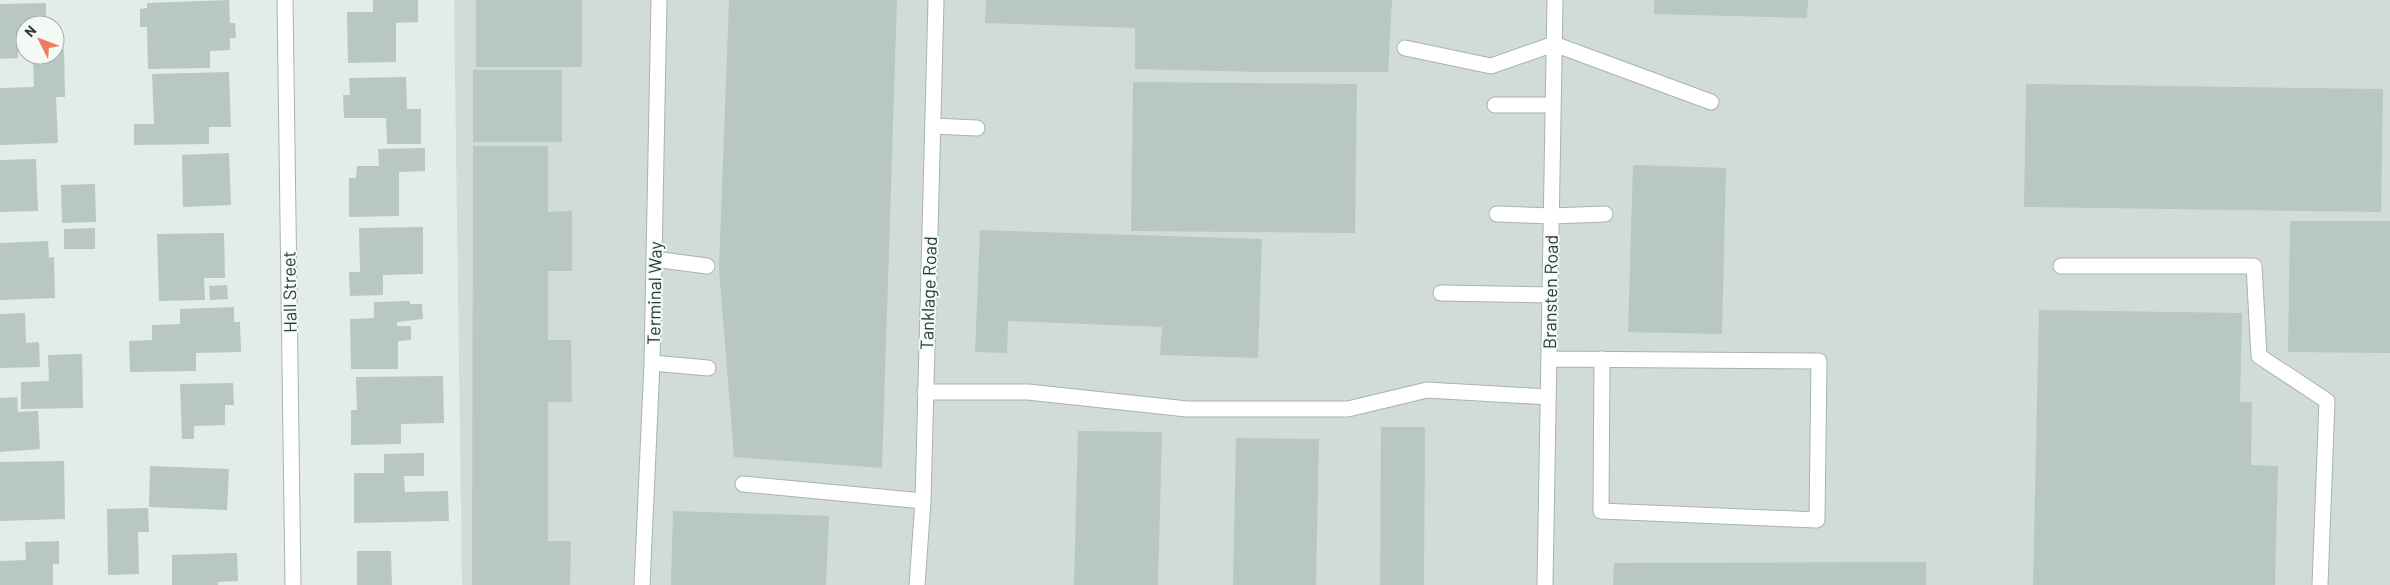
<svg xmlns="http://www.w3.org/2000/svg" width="2390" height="585" font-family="Barlow,sans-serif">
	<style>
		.built { fill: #d1dcd7 }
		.building { fill: #b8c7c1 }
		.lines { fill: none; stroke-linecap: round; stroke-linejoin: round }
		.minor-casing { stroke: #a6b4af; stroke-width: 17 }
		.minor { stroke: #fff; stroke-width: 15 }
		.labels { text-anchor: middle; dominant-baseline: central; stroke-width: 4; stroke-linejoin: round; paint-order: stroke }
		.street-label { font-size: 18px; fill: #233d35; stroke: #f4f9f6 }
	</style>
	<rect width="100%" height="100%" fill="#e3ece8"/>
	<path class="built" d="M454 0H2390V585H462Z"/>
	<path class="building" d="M229 0 230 23H235L236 38H230V50L210 51V68L148 69 147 27H140V9L147 8V3Z
		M373 0H418V22L396 23V62L348 63 347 12H373Z
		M476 0H582V67H476Z
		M729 0H897L882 468 734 457 719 269Z
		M986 0H1392L1388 72H1261L1135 69V28L985 23Z
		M1654 0H1808L1807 18 1654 14Z
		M46 3V25H25V36H18V58L0 59V4Z
		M64 49 65 97H56L58 143 0 145V88L34 87 33 55H55V50Z
		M473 70H562V142H473Z
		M229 72 231 127H209V144L134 145V124H154L152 74Z
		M406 77 407 109H421V144H387L386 118H344L343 95H350L349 78Z
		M1133 82 1357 84 1355 233 1131 231Z
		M2026 84 2383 89 2381 212 2024 207Z
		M473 146H548V212L572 211V271H548V340H571L572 402H548V541H571L570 585H472Z
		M425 148V171L399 172V216L349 217V178H356L357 166H379L378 149Z
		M229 153 231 205 183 207 182 155Z
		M36 159 38 211 0 212V160Z
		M1633 165 1726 168 1722 334 1628 332Z
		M95 184 96 222 62 223 61 185Z
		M2290 221H2390V353L2288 352Z
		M423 227V274L383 275V295L350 296 349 272H360L359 228Z
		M95 228V249H64V229Z
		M980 230 1262 239 1258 358 1160 355 1162 327 1008 321 1007 353 975 352Z
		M224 233 225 278H204L205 300 159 301 157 234Z
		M48 241 49 258 54 257 55 298 0 300V243Z
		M227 285 228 299 210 300 209 286Z
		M410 301V304H422L423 319 397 322V326H411V340L398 341V369H351L350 319 374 318V302Z
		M234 307V322H240L241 352 196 353V371L130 372 129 341 152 340V325L180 324V309Z
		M2039 310 2242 313 2240 402H2252L2251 465 2278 466 2275 585H2033Z
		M25 313 26 343 39 342 40 367 0 368V314Z
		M82 354 83 408 21 409V382L49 381 48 355Z
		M443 376 444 423 401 424V444L351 445V410H357L356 377Z
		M233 383 234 405H225V425L194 426V439H182L180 384Z
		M17 397 18 412 38 411 40 449 0 452V398Z
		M1381 427H1425L1424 585H1380Z
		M1078 431 1162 432 1158 585H1074Z
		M1236 438 1319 439 1316 585H1233Z
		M424 453V476H404L405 492 448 491 449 521 354 523V473H384V454Z
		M64 461 65 519 0 521V462Z
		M150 466 229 469 227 510 149 507Z
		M148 508 149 532H138L139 574 108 575 107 509Z
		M673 511 829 516 826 585H671Z
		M59 541V564H53V585H0V561L26 560 25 542Z
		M357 551H391L392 585H357Z
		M237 553 238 581 218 582V585H172V555Z
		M1926 562V585H1613L1614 563Z"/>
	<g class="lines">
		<defs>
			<path id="minor" d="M285 0 293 585
				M1405 48 1491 66 1554 44 1711 102
				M1495 105H1553
				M933 126 977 128
				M1497 214 1552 216 1605 214
				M654 259 707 266
				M2061 266H2254L2259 356 2327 401 2320 585
				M1441 293 1550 295
				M1549 359 1819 361 1817 520 1601 511 1602 359
				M652 363 708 368
				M925 392H1028L1187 409H1348L1427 390 1548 397
				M743 484 923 501
				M642 585 652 363 659 0
				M917 585 923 501 936 0
				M1545 585 1555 0"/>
		</defs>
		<use href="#minor" class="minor-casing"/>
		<use href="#minor" class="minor"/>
	</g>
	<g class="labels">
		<g class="street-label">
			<text transform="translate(289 292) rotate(-91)">Hall Street</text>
			<text transform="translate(1550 292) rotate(-89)">Bransten Road</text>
			<text transform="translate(654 293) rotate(-89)">Terminal Way</text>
			<text transform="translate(928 293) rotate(-88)">Tanklage Road</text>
		</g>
	</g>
	<g transform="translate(40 40) rotate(312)"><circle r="24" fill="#f4f9f6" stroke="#a0aea9"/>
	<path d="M0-4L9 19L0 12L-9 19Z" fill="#ee7d60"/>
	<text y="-8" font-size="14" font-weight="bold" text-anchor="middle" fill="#233d35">N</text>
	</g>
</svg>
